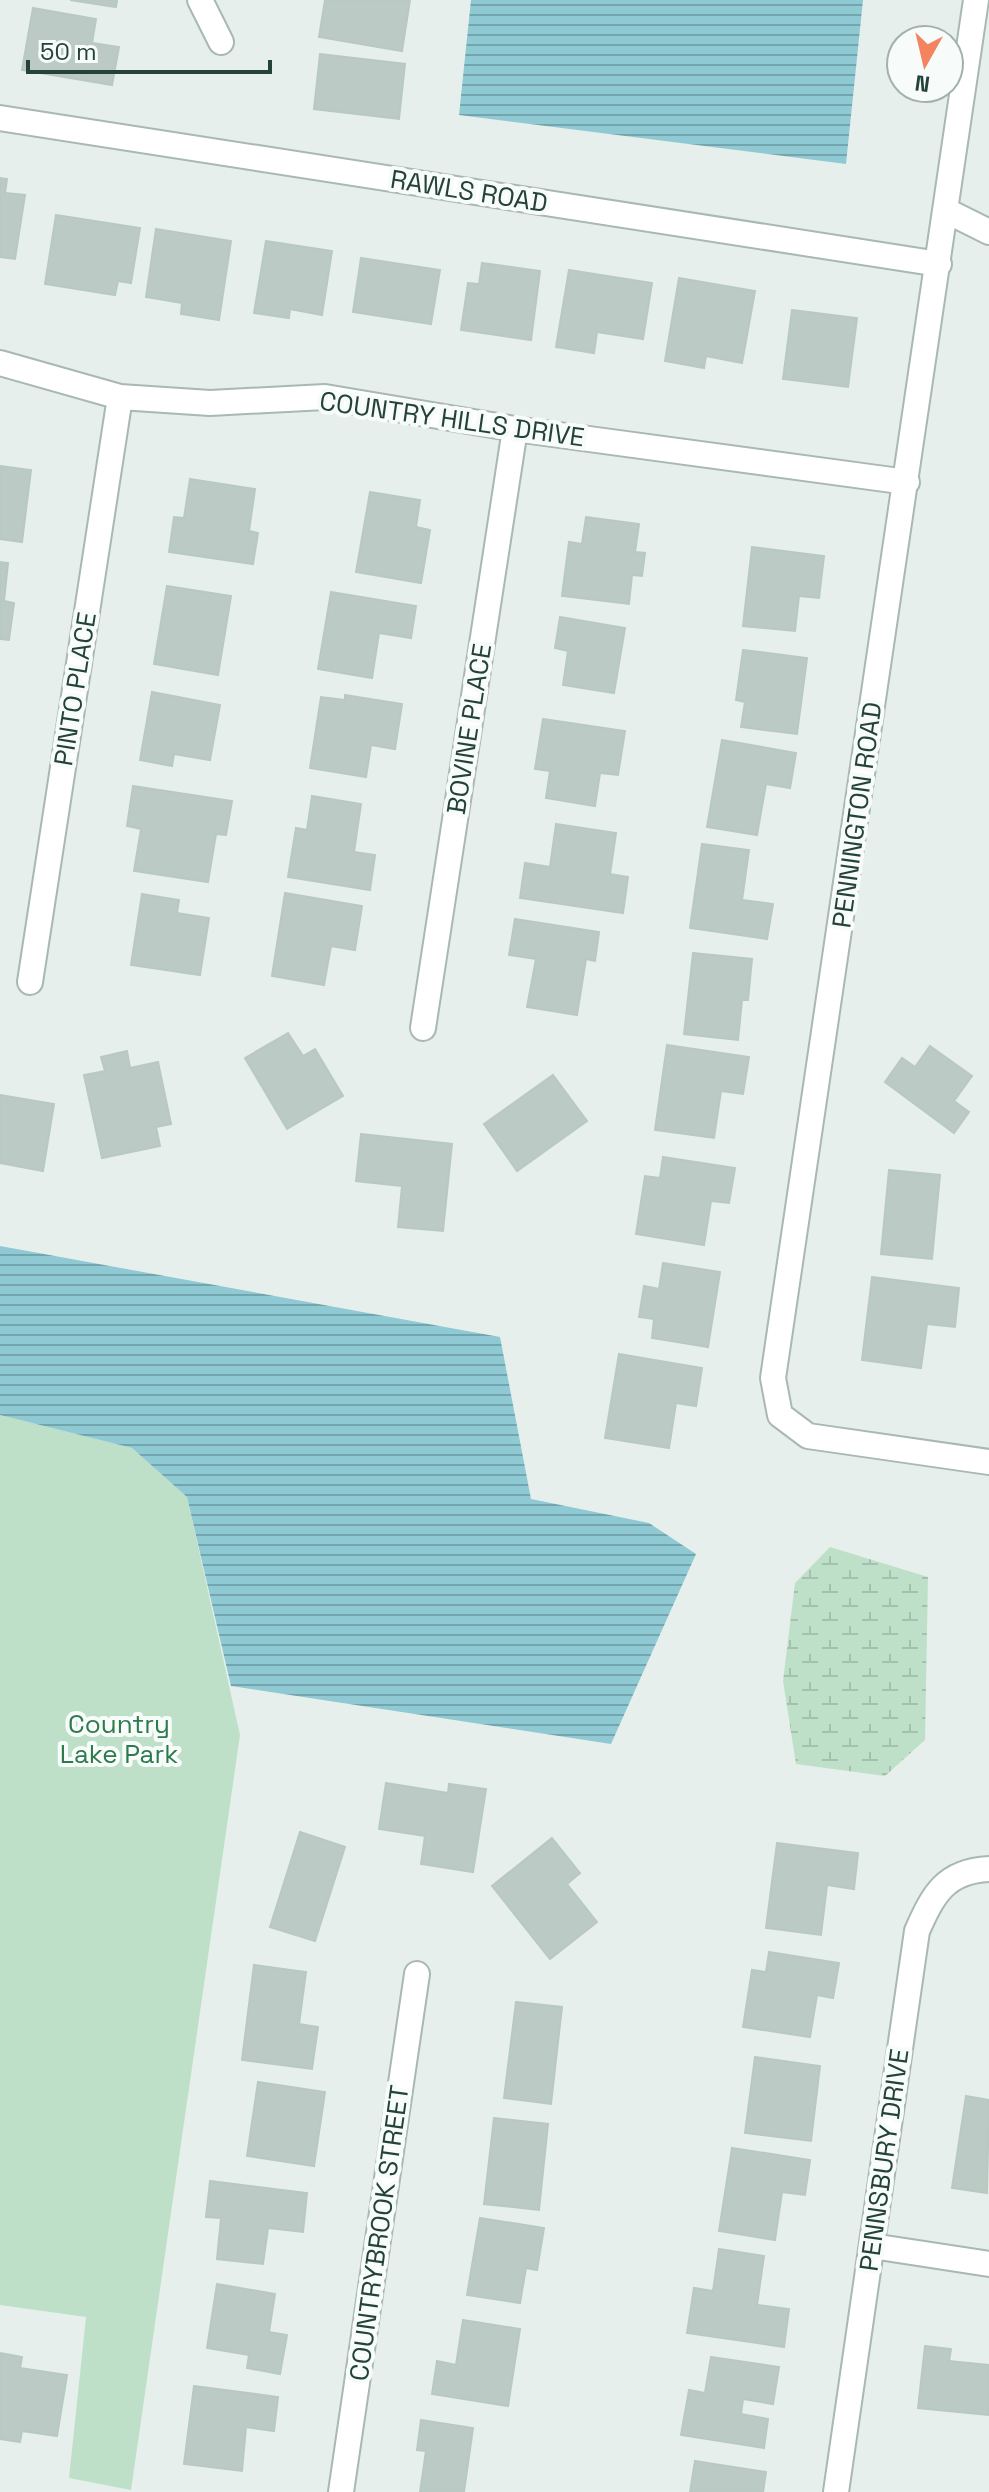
<svg xmlns="http://www.w3.org/2000/svg" width="989" height="2492" font-family="'Space Grotesk',sans-serif">
	<style>
		.wetland { fill: url(#wetland-marsh) }
		.green { fill: #bfe0c8 }
		.water { fill: url(#water-rules) }
		.building { fill: #bbcac4; stroke: #b8c9c2; stroke-width: 2 }
		.lines { fill: none; stroke-linecap: round; stroke-linejoin: round }
		.minor-casing { stroke: #a8b8b2; stroke-width: 28 }
		.minor { stroke: #fff; stroke-width: 24 }
		.labels { text-anchor: middle; dominant-baseline: central; stroke-width: 8; stroke-linejoin: round; paint-order: stroke }
		.street-label { font-size: 26px; fill: #24423a; stroke: #f7fbf9 }
		.park-label { font-size: 26px; fill: #2d7a4b; stroke: #f7fbf9 }
	</style>
	<defs>
		<pattern id="wetland-marsh" width="20" height="14" patternUnits="userSpaceOnUse" patternTransform="scale(2)"><rect width="20" height="14" fill="#bfe0c8"/><path d="M1 5h8M5 5V1M11 12h8M15 12V8" fill="none" stroke="#a4c1ad"/></pattern>
		<pattern id="water-rules" width="6" height="5" patternUnits="userSpaceOnUse" patternTransform="scale(2)"><rect width="6" height="5" fill="#8ec9d4"/><path d="M0 2.5h6" fill="none" stroke="#74a5ad"/></pattern>
	</defs>
	<rect width="100%" height="100%" fill="#e6efeb"/>
	<path class="wetland" d="M830 1547 928 1577 925 1740 885 1776 796 1764 783 1681 795 1583Z"/>
	<path class="green" d="M0 1415 132 1448 187 1497 240 1735 131 2490 69 2478 86 2317 0 2305Z"/>
	<path class="water" d="M471 0H863L846 164 459 115Z
		M0 1246 500 1337 531 1499 649 1523 696 1554 611 1744 231 1686 187 1497 132 1448 0 1415Z"/>
	<path class="building" d="M70 0H117L116 7Z
		M325 0H410L402 51 319 37Z
		M33 8 96 19 92 43 119 47 112 85 22 70Z
		M320 54 405 64 399 119 314 109Z
		M0 178 7 179 5 193 25 195 15 259 0 257Z
		M56 215 140 228 131 283 118 281 115 295 45 284Z
		M156 229 231 241 219 320 181 314 182 303 146 297Z
		M266 241 332 251 322 315 290 309 289 318 254 313Z
		M361 258 440 270 431 324 353 312Z
		M482 263 540 271 531 340 461 330 468 283 479 284Z
		M569 270 652 283 643 339 597 332 594 353 556 347Z
		M679 278 755 291 742 363 706 356 704 368 665 361Z
		M792 310 857 318 848 387 783 379Z
		M0 466 31 470 22 542 0 539Z
		M190 479 255 489 249 531 258 533 253 564 169 552 174 517 184 518Z
		M370 492 420 500 416 527 430 530 421 583 356 572Z
		M586 517 639 524 635 552 645 553 642 576 632 575 629 604 562 596 569 542 582 544Z
		M752 547 824 556 819 598 799 596 795 631 743 626Z
		M0 562 8 563 4 601 14 603 9 640 0 639Z
		M167 586 231 596 218 675 154 664Z
		M331 592 416 606 411 638 379 633 372 678 318 669Z
		M560 617 625 628 614 693 563 685 568 651 555 648Z
		M743 650 807 658 797 734 741 727 745 702 736 700Z
		M152 692 220 705 210 760 174 754 172 766 140 760Z
		M345 695 402 704 395 749 371 745 366 777 310 768 321 697 345 700Z
		M543 719 625 731 618 775 600 773 595 806 546 798 550 771 535 769Z
		M722 740 796 753 790 788 766 784 757 835 707 827Z
		M133 786 232 801 226 835 216 834 208 882 134 871 141 829 127 826Z
		M312 796 361 804 354 852 375 855 370 890 288 877 296 828 307 830Z
		M556 824 616 833 610 874 628 877 623 913 520 898 525 863 550 867Z
		M702 844 749 850 742 900 773 904 767 939 690 928Z
		M285 893 362 906 355 950 331 946 324 985 272 976Z
		M142 894 179 900 177 913 209 918 200 975 131 965Z
		M515 919 599 932 595 961 586 959 577 1015 527 1007 536 959 509 955Z
		M693 953 752 959 748 1000H742L738 1040 684 1034Z
		M288 1033 303 1056 315 1049 343 1096 287 1129 245 1058Z
		M667 1045 749 1057 743 1094 721 1091 714 1138 655 1130Z
		M930 1046 972 1076 954 1101 969 1112 954 1133 885 1082 902 1058 915 1067Z
		M127 1051 130 1068 158 1062 171 1124 156 1127 160 1146 102 1158 84 1075 105 1071 101 1057Z
		M553 1075 587 1121 517 1171 484 1124Z
		M0 1095 54 1104 43 1171 0 1163Z
		M361 1134 452 1144 443 1231 398 1227 402 1186 356 1181Z
		M663 1157 735 1168 729 1203 711 1201 704 1245 636 1234 645 1176 660 1178Z
		M889 1170 940 1175 932 1259 881 1254Z
		M663 1263 720 1272 708 1347 652 1338 654 1319 639 1317 644 1286 659 1289Z
		M872 1277 959 1288 955 1327 927 1324 921 1368 862 1360Z
		M619 1354 702 1368 696 1406 676 1403 669 1448 605 1438Z
		M386 1783 448 1793 449 1784 486 1789 473 1872 421 1864 425 1836 379 1829Z
		M300 1832 345 1847 315 1941 270 1927Z
		M552 1838 580 1873 567 1884 597 1922 550 1959 492 1886Z
		M777 1843 858 1853 854 1889 827 1885 821 1935 766 1928Z
		M769 1952 839 1963 833 1998 817 1995 810 2037 743 2027 752 1970 766 1972Z
		M254 1965 306 1972 299 2024 318 2027 312 2069 242 2060Z
		M516 2002 562 2007 551 2104 504 2098Z
		M755 2057 820 2066 811 2141 745 2133Z
		M258 2082 325 2092 314 2166 247 2156Z
		M966 2096 989 2100 987 2193 952 2188Z
		M494 2118 548 2124 539 2210 484 2204Z
		M732 2148 810 2160 805 2195 782 2192 775 2240 719 2231Z
		M210 2181 307 2193 303 2232 268 2228 263 2264 217 2259 221 2218 206 2217Z
		M480 2218 544 2228 537 2270 526 2268 520 2303 467 2295Z
		M719 2249 764 2256 757 2305 789 2309 784 2347 687 2333 694 2288 713 2291Z
		M217 2284 275 2294 269 2332 287 2335 280 2374 247 2368 249 2355 207 2348Z
		M463 2320 520 2329 508 2406 432 2394 437 2361 456 2365Z
		M925 2346 951 2349 949 2361 989 2365V2415L918 2408Z
		M0 2353 22 2357 20 2368 67 2375 57 2436 22 2431 20 2442 0 2439Z
		M711 2357 779 2367 773 2404 743 2399 741 2414 768 2419 764 2448 681 2435 689 2390 705 2393Z
		M194 2386 278 2397 274 2431 246 2427 242 2471 184 2464Z
		M421 2420 473 2428 464 2492H420L426 2451 417 2450Z
		M695 2461 766 2472 763 2492H690Z"/>
	<g class="lines">
		<defs>
			<path id="minor" d="M200 0 221 42
				M976 0 773 1378 780 1415 808 1436 989 1462
				M0 118 939 264
				M947 211 989 232
				M0 363 120 397 210 403 325 397 515 429 907 482
				M30 982 120 397
				M423 1028 515 429
				M872 2246 989 2264
				M341 2492 417 1974
				M836 2492 917 1931C933 1895 945 1871 989 1869"/>
		</defs>
		<use href="#minor" class="minor-casing"/>
		<use href="#minor" class="minor"/>
	</g>
	<g class="labels">
		<g class="street-label">
			<text transform="translate(469 191) rotate(9)">RAWLS ROAD</text>
			<text transform="translate(452 419) rotate(8)">COUNTRY HILLS DRIVE</text>
			<text transform="translate(75 689) rotate(-81)">PINTO PLACE</text>
			<text transform="translate(469 729) rotate(-81)">BOVINE PLACE</text>
			<text transform="translate(857 815) rotate(-82)">PENNINGTON ROAD</text>
			<text transform="translate(884 2160) rotate(-82)">PENNSBURY DRIVE</text>
			<text transform="translate(379 2233) rotate(-82)">COUNTRYBROOK STREET</text>
		</g>
		<g class="park-label">
			<text x="119" y="1724">Country<tspan x="119" dy="30">Lake Park</tspan></text>
		</g>
	</g>
	<g transform="translate(925 64) rotate(188)"><circle r="38" fill="#f7fbf9" stroke="#a3b1ad" stroke-width="2"/>
	<path d="M0-6L14 30L0 20L-14 30Z" fill="#f4845f"/>
	<text y="-12" font-size="22" font-weight="bold" text-anchor="middle" fill="#24423a">N</text>
	</g>
	<path d="M28 60v12h242v-12" fill="none" stroke="#24423a" stroke-width="4"/>
	<text x="40" y="60" font-size="24" fill="#24423a" stroke="#f7fbf9" stroke-width="6" paint-order="stroke">50 m</text>
</svg>
